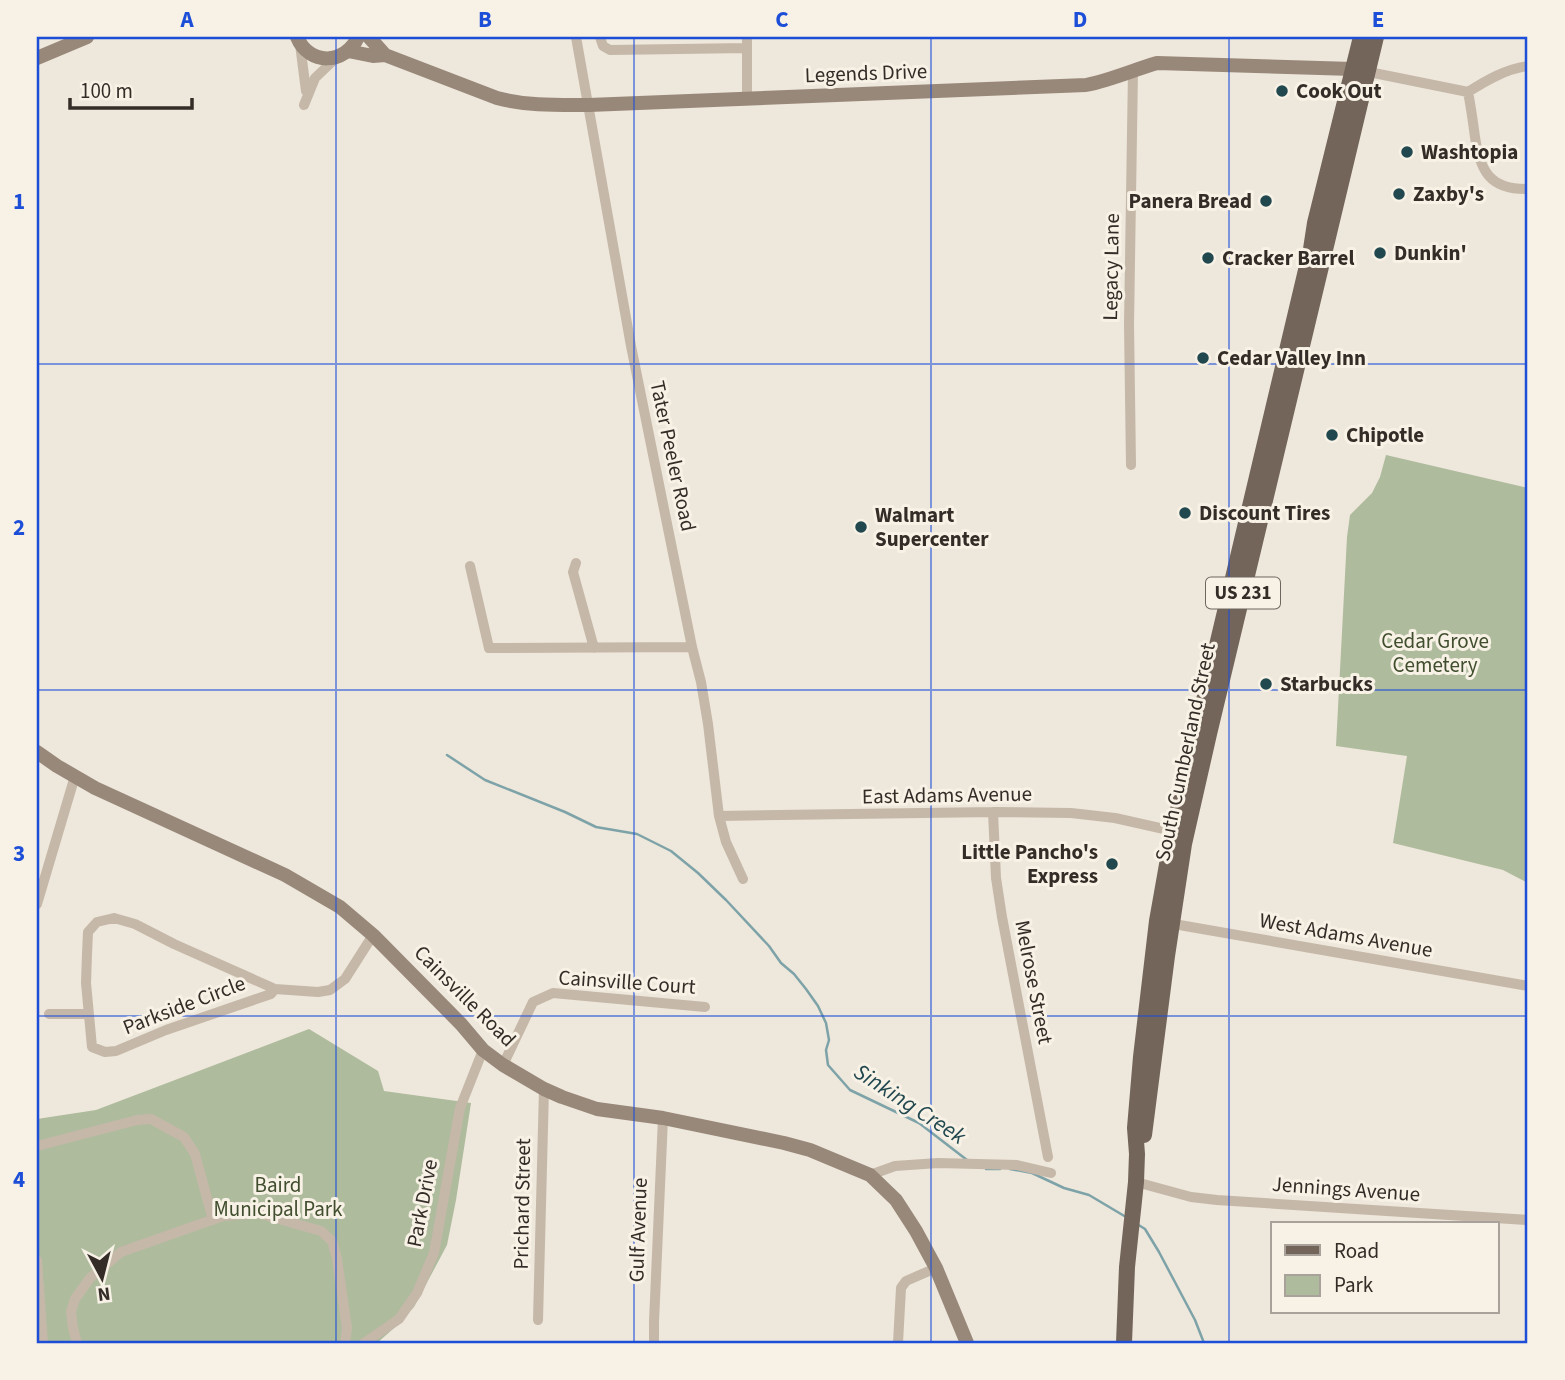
<svg xmlns="http://www.w3.org/2000/svg" width="1565" height="1380" font-family="'Source Sans 3',sans-serif">
	<style>
		.green { fill: #aebb9d }
		.lines { fill: none; stroke-linecap: round; stroke-linejoin: round }
		.stream { stroke: #7da3a8; stroke-width: 2.5 }
		.street { stroke: #c5b8a8; stroke-width: 10 }
		.secondary { stroke: #98887a; stroke-width: 14 }
		.primary { stroke: #73655a; stroke-width: 16 }
		.grid { fill: none; stroke: #1d4ed8; stroke-width: 2; stroke-opacity: 0.55 }
		.poi-dot { fill: #22484f; stroke: #f7f1e6; stroke-width: 2.5 }
		.labels { text-anchor: middle; dominant-baseline: central; stroke-width: 6; stroke-linejoin: round; paint-order: stroke }
		.shield { fill: #f7f1e6; stroke: #6e6760; stroke-width: 2 }
		.shield-label { font-size: 19px; font-weight: bold; fill: #332c27 }
		.street-label { font-size: 21px; fill: #332c27; stroke: #f7f1e6 }
		.poi-label { font-size: 21px; font-weight: bold; fill: #332c27; stroke: #f7f1e6; text-anchor: start }
		.park-label { font-size: 21px; fill: #404e2e; stroke: #f7f1e6 }
		.water-label { font-size: 23px; font-style: italic; fill: #22484f; stroke: #f7f1e6 }
		.neatline { fill: none; stroke: #1d4ed8; stroke-width: 2.5 }
		.grid-label { font-size: 23px; text-anchor: middle; font-weight: bold; fill: #1d4ed8 }
	</style>
	<rect width="100%" height="100%" fill="#eee7db"/>
	<path class="green" d="M1386 455 1528 488V883L1503 870 1393 843 1407 756 1336 746 1347 537 1350 515 1372 493 1380 477Z
		M309 1029 378 1071 384 1091 471 1103 456 1200 447 1245 414 1307 393 1329 377 1343H37V1119L96 1110Z"/>
	<g class="lines">
		<path class="stream" d="M447 755 485 780 565 812 596 827 637 834 671 851 698 873 726 900 769 946 781 963 794 974 806 989 818 1006 826 1023 829 1040 826 1050 828 1065 850 1090 919 1123 967 1160
			M986 1169H1000
			M1010 1169 1032 1173 1064 1188 1089 1195 1126 1217
			M1137 1224 1145 1229 1159 1252 1195 1320 1204 1343"/>
		<path class="street" d="M576 37 631 346 692 647 701 682 708 724 719 816 726 842 743 879
			M600 37 603 46 610 50 747 48
			M747 37V99
			M300 44 306 91
			M1364 71 1468 92C1487 80 1506 69 1528 66
			M1468 92C1471 107 1473 122 1475 137 1480 171 1490 190 1528 189
			M304 105 315 78 336 58
			M1131 465 1129 324 1133 70
			M576 563 573 572 594 648
			M470 566 489 648 692 647
			M993 812 996 878 1002 917 1048 1157
			M719 816 993 812 1071 813 1115 818 1173 831
			M37 904 75 776
			M1168 923 1528 986
			M275 989 271 994 166 1030 116 1051 105 1052 92 1047 86 983 87 954 88 932 97 922 114 918 135 924 174 944 275 989 318 992 330 990 345 979 373 935
			M49 1014H89
			M503 1065 533 1002 553 993 705 1007
			M37 1146 137 1120 151 1119 184 1137 195 1154 213 1220
			M870 1175 895 1166 938 1163 1017 1165 1051 1173
			M1136 1182 1191 1197 1217 1200 1528 1220
			M37 1260 43 1343
			M538 1320 544 1089
			M77 1343 73 1328 71 1312 75 1299 90 1278 121 1252 223 1216 258 1213 321 1231 332 1241 337 1259 347 1328 345 1343
			M364 1343 399 1319 417 1293 434 1253 460 1108 483 1050
			M654 1343V1322L663 1118
			M898 1343 901 1288 906 1281 936 1268"/>
		<path class="secondary" d="M297 37C309 66 345 65 358 37
			M369 37 385 55
			M348 51 373 56 385 55 497 98C527 106 558 105 589 105L1086 85C1111 80 1133 70 1157 63L1353 69
			M37 58 87 37
			M37 752 57 766 95 788 285 875 340 907 373 935 461 1024 483 1050 503 1065 544 1089 562 1097 597 1109 663 1118 784 1143 810 1150 870 1175 896 1200 916 1231 936 1268 967 1343"/>
		<path class="primary" d="M1144 1135 1167 956 1184 844 1209 734 1376 37
			M1124 1343 1127 1267 1136 1182 1137 1154 1135 1128 1141 1057 1157 921 1173 831 1311 249 1315 223 1361 37"/>
	</g>
	<path class="grid" d="M336 37V1343M634 37V1343M931 37V1343M1229 37V1343M37 364H1528M37 690H1528M37 1016H1528"/>
	<g class="poi-dot">
		<circle cx="1282" cy="91" r="7"/>
		<circle cx="1407" cy="152" r="7"/>
		<circle cx="1399" cy="194" r="7"/>
		<circle cx="1266" cy="201" r="7"/>
		<circle cx="1380" cy="253" r="7"/>
		<circle cx="1208" cy="258" r="7"/>
		<circle cx="1203" cy="358" r="7"/>
		<circle cx="1332" cy="435" r="7"/>
		<circle cx="1185" cy="513" r="7"/>
		<circle cx="861" cy="527" r="7"/>
		<circle cx="1266" cy="684" r="7"/>
		<circle cx="1112" cy="864" r="7"/>
	</g>
	<g class="labels">
		<rect class="shield" x="1206" y="577.5" width="74" height="31" rx="5"/>
		<g class="shield-label">
			<text x="1243" y="593">US 231</text>
		</g>
		<g class="street-label">
			<text transform="translate(866 73) rotate(-2)">Legends Drive</text>
			<text transform="translate(1111 267) rotate(-89)">Legacy Lane</text>
			<text transform="translate(673 456) rotate(78)">Tater Peeler Road</text>
			<text transform="translate(1185 752) rotate(-78)">South Cumberland Street</text>
			<text transform="translate(947 795) rotate(-1)">East Adams Avenue</text>
			<text transform="translate(1346 935) rotate(10)">West Adams Avenue</text>
			<text transform="translate(627 982) rotate(4)">Cainsville Court</text>
			<text transform="translate(1034 982) rotate(79)">Melrose Street</text>
			<text transform="translate(465 996) rotate(45)">Cainsville Road</text>
			<text transform="translate(184 1005) rotate(-21)">Parkside Circle</text>
			<text transform="translate(1346 1189) rotate(4)">Jennings Avenue</text>
			<text transform="translate(422 1203) rotate(-79)">Park Drive</text>
			<text transform="translate(522 1204) rotate(-89)">Prichard Street</text>
			<text transform="translate(638 1230) rotate(-88)">Gulf Avenue</text>
		</g>
		<g class="poi-label">
			<text x="1296" y="91">Cook Out</text>
			<text x="1421" y="152">Washtopia</text>
			<text x="1413" y="194">Zaxby's</text>
			<text x="1252" y="201" text-anchor="end">Panera Bread</text>
			<text x="1394" y="253">Dunkin'</text>
			<text x="1222" y="258">Cracker Barrel</text>
			<text x="1217" y="358">Cedar Valley Inn</text>
			<text x="1346" y="435">Chipotle</text>
			<text x="1199" y="513">Discount Tires</text>
			<text x="875" y="515">Walmart<tspan x="875" dy="24">Supercenter</tspan></text>
			<text x="1280" y="684">Starbucks</text>
			<text x="1098" y="852" text-anchor="end">Little Pancho's<tspan x="1098" dy="24">Express</tspan></text>
		</g>
		<g class="park-label">
			<text x="1435" y="641">Cedar Grove<tspan x="1435" dy="24">Cemetery</tspan></text>
			<text x="278" y="1185">Baird<tspan x="278" dy="24">Municipal Park</tspan></text>
		</g>
		<g class="water-label">
			<text transform="translate(910 1104) rotate(33)">Sinking Creek</text>
		</g>
	</g>
	<rect width="1565" height="1380" fill="none" stroke="#f7f1e6" stroke-width="77"/>
	<rect x="1271" y="1222" width="228" height="91" fill="#f7f1e6" stroke="#a9a29a" stroke-width="2"/>
	<rect x="1285" y="1245" width="35" height="10" fill="#73655a" stroke="#a9a29a" stroke-width="2"/>
	<text x="1334" y="1258" font-size="21" fill="#332c27">Road</text>
	<rect x="1285" y="1275" width="35" height="21" fill="#aebb9d" stroke="#a9a29a" stroke-width="2"/>
	<text x="1334" y="1292" font-size="21" fill="#332c27">Park</text>
	<g transform="translate(102 1278) rotate(173)" stroke="#f7f1e6" stroke-width="5" paint-order="stroke">
	<path d="M0-5L12 26L0 18L-12 26Z" fill="#332c27"/>
	<text y="-10" font-size="19" font-weight="bold" text-anchor="middle" fill="#332c27">N</text>
	</g>
	<path d="M70 98v10h122v-10" fill="none" stroke="#332c27" stroke-width="3.5"/>
	<text x="80" y="98" font-size="21" fill="#332c27" stroke="#f7f1e6" stroke-width="5" paint-order="stroke">100 m</text>
	<rect x="38" y="38" width="1488" height="1304" class="neatline"/>
	<g class="grid-label">
		<text x="187" y="27">A</text>
		<text x="485" y="27">B</text>
		<text x="782" y="27">C</text>
		<text x="1080" y="27">D</text>
		<text x="1378" y="27">E</text>
		<text x="19" y="209">1</text>
		<text x="19" y="535">2</text>
		<text x="19" y="861">3</text>
		<text x="19" y="1187">4</text>
	</g>
</svg>
